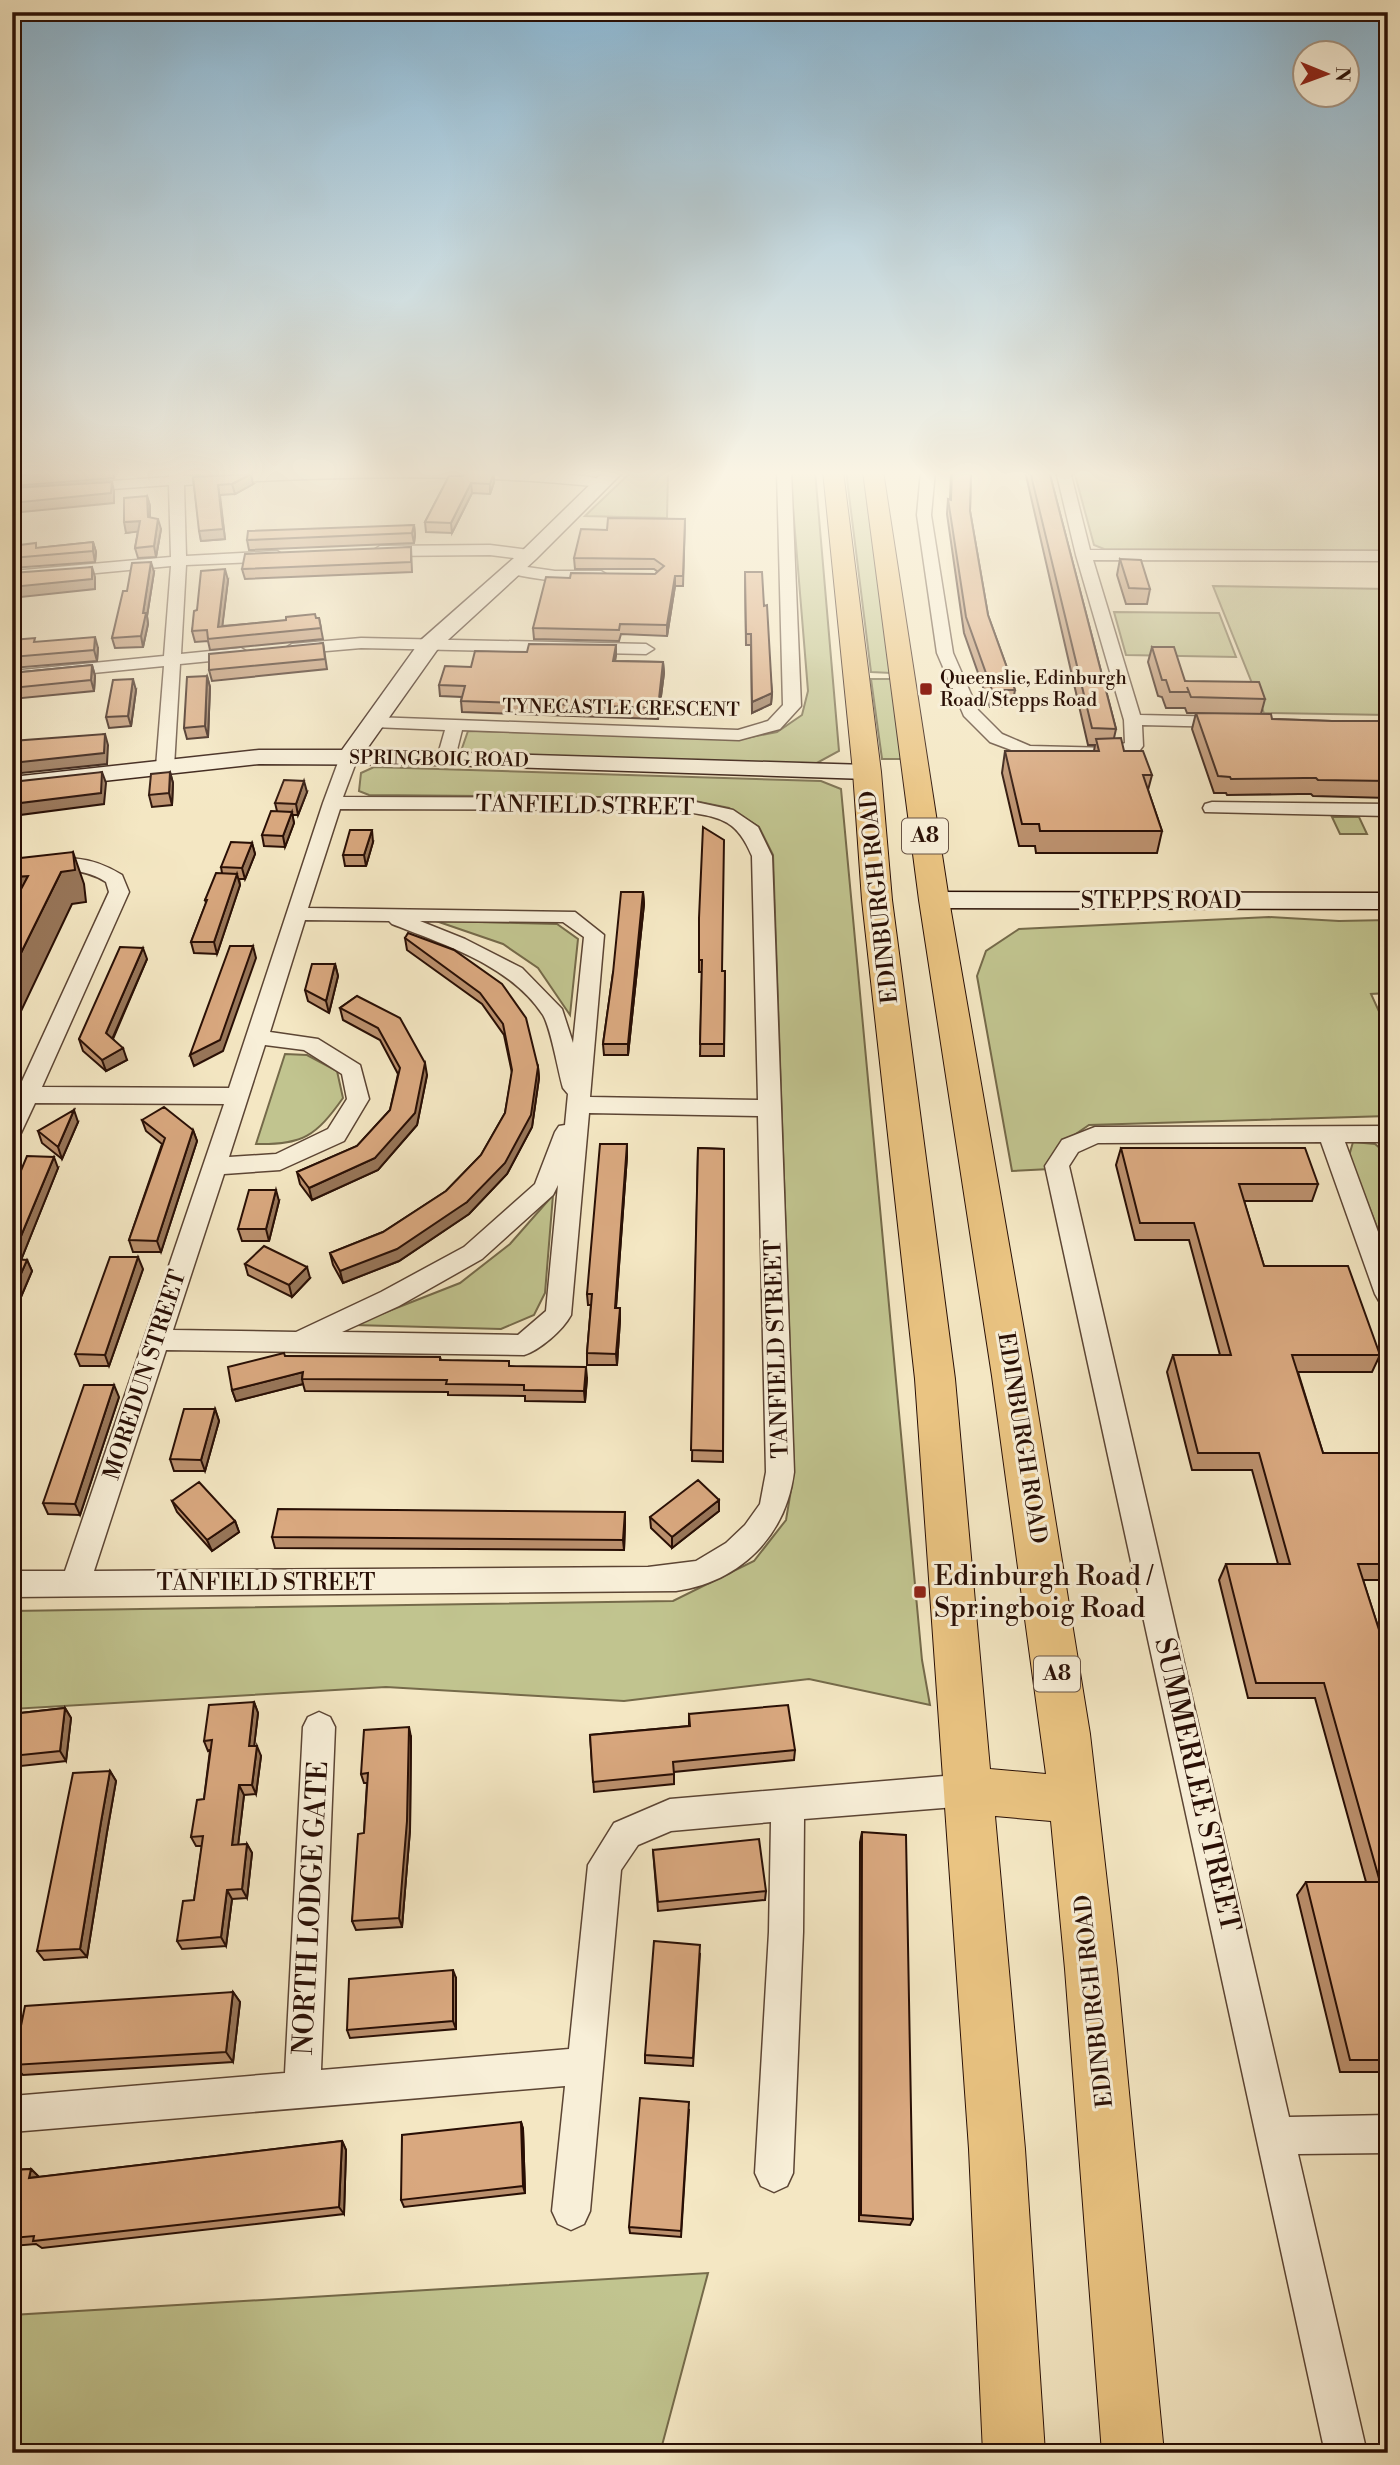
<svg xmlns="http://www.w3.org/2000/svg" width="1400" height="2465" font-family="'Libre Bodoni',serif">
	<style>
		.green { fill: #c1c48f; stroke: #756a4a; stroke-width: 2 }
		.lines { fill: none; stroke-linecap: round; stroke-linejoin: round }
		.street-casing { stroke: #5c4534; stroke-width: 3 }
		.secondary-casing { stroke: #290f05; stroke-width: 3 }
		.primary-casing { stroke: #290f05; stroke-width: 2 }
		.street { fill: #f8efd8; fill-rule: evenodd }
		.secondary { fill: #f8efd8; fill-rule: evenodd }
		.primary { fill: #eac482; fill-rule: evenodd }
		.wall { fill: #bb906d; stroke: #290f05; stroke-width: 2 }
		.shaded-wall { fill: #987659; stroke: #290f05; stroke-width: 2 }
		.building { fill: #d9a87f; stroke: #290f05; stroke-width: 2 }
		.poi-dot { fill: #8f2418; stroke: #f8efd8; stroke-width: 2.5 }
		.labels { text-anchor: middle; dominant-baseline: central; stroke-width: 6; stroke-linejoin: round; paint-order: stroke }
		.far-poi-label { font-size: 19px; fill: #290f05; stroke: #f8efd8; text-anchor: start }
		.far-street-label { font-size: 19px; fill: #290f05; stroke: #f8efd8 }
		.shield { fill: #f8efd8; stroke: #675244; stroke-width: 2 }
		.shield-label { font-size: 21px; font-weight: bold; fill: #290f05 }
		.street-label { font-size: 23px; fill: #290f05; stroke: #f8efd8 }
		.near-poi-label { font-size: 28px; fill: #290f05; stroke: #f8efd8; text-anchor: start }
		.near-street-label { font-size: 28px; fill: #290f05; stroke: #f8efd8 }
	</style>
	<rect width="100%" height="100%" fill="#f4e7c3"/>
	<filter id="stains"><feTurbulence type="fractalNoise" baseFrequency=".00286" numOctaves="4"/><feColorMatrix values="0 0 0 0 .2 0 0 0 0 .09 0 0 0 0 .02 0 0 0 .5 -.17"/></filter>
	<radialGradient id="worn" r=".72"><stop offset=".6" stop-color="#630" stop-opacity="0"/><stop offset="1" stop-color="#630" stop-opacity=".3"/></radialGradient>
	<path class="green" d="M632 471H668L667 518 585 516Z
		M790 471H815L839 751 815 764 460 754 468 731 746 738 777 732 802 715 808 691Z
		M846 471H863L891 673 871 672Z
		M1074 471H1388V551L1104 549 1094 545Z
		M1213 586 1388 589V715L1264 713Z
		M1114 612 1219 613 1236 657 1126 655Z
		M871 679H893L905 759H882Z
		M374 767 821 781 841 789 922 1660 930 1705 809 1679 624 1701 386 1687 12 1709V1611L673 1601 754 1561 786 1520 794 1472 773 855 759 827 729 808 680 798 369 795 359 791 361 773Z
		M1332 817H1359L1367 834H1340Z
		M1269 917 1339 921 1388 920V993L1371 994 1388 1031V1116L1089 1125 1057 1147 1050 1169 1012 1171 977 976 986 951 1019 929Z
		M436 921 557 924 578 939 570 1015 538 968 503 944Z
		M285 1054 307 1055 337 1071 343 1098C316 1136 303 1145 256 1144Z
		M1353 1142 1375 1144 1388 1155V1255L1349 1156Z
		M553 1195 545 1293 534 1315 501 1329 353 1325 460 1283 510 1244Z
		M708 2273 660 2453H12V2315Z"/>
	<g class="lines">
		<defs>
			<path id="street" d="M169 471H183V476C237 473 584 461 609 483L602 487C463 472 322 477 184 485L186 556 277 551 285 556 277 561 186 565 181 654 241 648 249 653 241 658 180 664 174 767 165 772 156 767 164 666 12 681V671L164 656 171 566 12 581V571L171 557 169 485 12 496V488L169 477Z
				M777 471H791L801 706 780 729 739 740 462 730 455 758 446 763 437 758 445 730 373 727 364 722 373 717 738 730 768 721 783 705Z
				M921 471H935L931 515 953 653 978 710 1002 734 1030 746 1112 748 1125 743 1124 720 1076 555 1056 471H1070L1090 550 1388 551V561L1093 560 1140 715 1227 717 1236 722 1227 727 1142 725 1143 746 1140 750 1113 758 1027 756 990 742 964 716 937 653 917 515Z
				M490 545 529 550 537 555 529 560 490 555 380 556 372 551 380 546Z
				M513 565 555 571H601L609 576C595 589 527 578 508 573L505 570Z
				M361 638 646 644 654 649 646 654 361 648 292 654 284 649 292 644Z
				M349 752 358 757 343 797 677 798 733 810 758 827 772 856 794 1472C786 1536 740 1582 676 1591L12 1597V1571H65L224 1104 35 1103 20 1135 12 1137V1103L109 892 106 882C76 863 46 872 12 876V864C56 859 82 850 122 875L129 892 42 1087 229 1088 323 803 340 757ZM340 809 677 810C717 818 735 815 752 856L758 1100 590 1097 604 935 575 912 308 908ZM305 920 389 921 392 924C445 945 510 965 543 1015 551 1028 558 1071 563 1088L568 1094 565 1125 559 1126 555 1132 535 1184 464 1247 381 1292 296 1332 173 1330 224 1174 280 1170 344 1141 369 1099 360 1065 318 1039 270 1032ZM420 921 563 922 584 937 573 1043 562 1009 522 968 465 939ZM265 1045 304 1050 342 1074 347 1099 328 1129 276 1154 229 1157ZM589 1113 758 1116 766 1472 760 1504 745 1525 726 1543 696 1561 648 1567 94 1571 166 1350 524 1355C540 1350 563 1330 571 1315ZM558 1185 546 1311 518 1335 342 1332 399 1306 482 1259 553 1195Z
				M1212 802 1388 804V816L1205 812 1203 808 1205 804Z
				M1388 1126V1142H1345L1388 1259V1304L1379 1301 1375 1294 1321 1142 1098 1143 1078 1152 1069 1166 1289 2117 1388 2115V2153L1298 2154 1367 2453H1325L1045 1166 1062 1140 1095 1127Z
				M319 1712 330 1717 335 1727 321 2070 569 2049 588 1865 614 1823 670 1799 968 1774 979 1779 984 1790 979 1801 968 1806 804 1819 803 1932 793 2173 787 2186 774 2192 761 2186 755 2173 769 1932 771 1822 671 1831 638 1845 621 1870 590 2211 584 2224 571 2230 558 2224 552 2211 565 2086 12 2132V2096L285 2073 303 1727 308 1717Z"/>
			<path id="secondary" d="M604 471H624L536 559 437 650 366 750 867 765 876 767 879 772 876 777 867 779 446 765 259 764 12 791V777L259 750H342L421 640 522 551Z
				M934 892 1388 893V909L934 908 924 906 921 900 924 894Z"/>
			<path id="primary" d="M823 471H843L881 772 892 900 955 1379 990 1769 1046 1774 992 1376 919 900 863 471H883L949 900 1032 1376 1090 1734 1117 1969 1164 2453H1102L1065 1969 1051 1821 995 1816 1025 2149 1045 2453H983L969 2149 915 1379 862 900 853 772Z"/>
		</defs>
		<use href="#street" class="street-casing"/>
		<use href="#secondary" class="secondary-casing"/>
		<use href="#primary" class="primary-casing"/>
		<use href="#street" class="street"/>
		<use href="#secondary" class="secondary"/>
		<use href="#primary" class="primary"/>
	</g>
	<path class="wall" d="M12 471H114V478L12 486Z
		M194 471H252L194 473Z
		M951 471H971L970 511 988 615 1015 690 1012 706 990 707 964 633 947 514 948 499H950Z
		M1025 471H1049L1116 729 1114 738 1124 751 1152 775 1148 790 1162 831 1157 853H1036L1035 846H1019L1002 773 1005 751H1094L1095 745H1088Z
		M449 476 494 482 490 494 472 493 452 533 426 532 425 522Z
		M193 477 253 484 235 494 220 495 225 539 201 541Z
		M147 496 150 506V518L161 529 156 557 138 558 135 548 138 531 126 533Z
		M685 519 683 586H675L667 636 621 634 619 641 534 639 533 628 570 578 655 574 658 572 654 569H575L574 558 607 530Z
		M414 525 415 535 414 543 249 550 247 540Z
		M93 542 96 552 95 562 12 568V546L38 548Z
		M411 547 412 572 245 579 242 569Z
		M1120 559 1150 589 1147 604H1126L1117 575Z
		M154 572 147 616 148 624 143 647 115 648 112 638 127 591Z
		M745 572 764 606 772 693 771 704 752 713 751 645H746Z
		M228 580 222 626 319 618 323 639 210 650 208 641 195 642 192 631 197 610Z
		M12 640 98 648 97 661 12 668Z
		M323 643 327 669 212 681 209 670Z
		M616 645 615 661 663 662 664 673 658 719 462 712 461 701 462 697 440 696 439 685 471 667 527 652Z
		M1152 647 1185 681 1265 699 1261 714 1272 719 1332 721H1388V798L1313 796 1311 794H1299L1227 795 1226 793H1214L1192 729 1196 713H1187L1185 708H1166L1162 697 1158 696 1148 662Z
		M92 665 95 676 94 691 12 699V673Z
		M207 676 210 687 208 737 187 739 184 728Z
		M136 690 131 726 109 728 106 717Z
		M170 772 173 783 172 805 152 807 149 795Z
		M307 792 298 815H292L294 823 285 847 264 846 262 835 277 811 275 803Z
		M373 842 366 866H345L343 855Z
		M252 843 255 854 245 879H239L240 885 217 954 194 953 191 942 206 903 205 900 222 873 221 867Z
		M643 892 644 904 628 1055H604L603 1044 613 973Z
		M699 918 722 971H725L724 1056H700L702 972H699Z
		M405 938 454 950 538 1067 539 1078 532 1127 507 1174 469 1214 399 1261 343 1283 333 1265 330 1253 383 1232 446 1191 481 1155 505 1113 512 1073 504 1035 482 1004 407 950Z
		M147 959 113 1039 127 1060 106 1071 83 1051 79 1039Z
		M335 964 338 976 329 1013 308 1001 305 990Z
		M357 996 427 1075 417 1125 378 1170 312 1200 300 1184 297 1172 357 1146 390 1110 398 1074 380 1040 343 1020 340 1008Z
		M142 1120 193 1130 197 1141 161 1252H133L129 1240 162 1144 146 1131Z
		M78 1122 62 1159 42 1143 38 1131Z
		M698 1148 724 1149 723 1462 692 1461Z
		M1121 1148 1318 1184 1312 1201H1244L1264 1266 1380 1355 1372 1372H1298L1323 1453H1388V1580H1363L1388 1658V2072H1340L1297 1895 1306 1882H1366L1315 1698H1248L1219 1580 1226 1564H1278L1252 1470H1192L1167 1372 1173 1355H1220L1189 1240H1135L1116 1165Z
		M627 1156 616 1308 620 1320 617 1365H587V1353L591 1305H588L587 1294Z
		M58 1168 21 1260H27L32 1271 12 1318V1192Z
		M279 1201 269 1241H242L238 1229Z
		M245 1264 310 1278 292 1297 248 1275Z
		M143 1269 109 1366H80L75 1354Z
		M285 1356 440 1357 441 1360 510 1366 587 1378 585 1402 525 1401V1396L448 1395V1392L305 1391 303 1384 236 1401 232 1390Z
		M119 1397 80 1515 48 1514 43 1503Z
		M215 1409 219 1421 205 1471H174L170 1459Z
		M719 1500V1511L672 1548 651 1528 650 1517Z
		M172 1501 235 1521 239 1532 212 1551 177 1512Z
		M625 1523 624 1550 275 1548 272 1537Z
		M254 1702 258 1713 254 1746 261 1756 256 1794 244 1795 238 1845 247 1844 252 1853 247 1898 232 1899 226 1946 182 1949 177 1941 194 1900 202 1846H196L191 1837 204 1799 210 1750 208 1751 204 1741Z
		M65 1708 71 1718 66 1761 12 1767V1714Z
		M689 1714 795 1750 794 1760 674 1772V1784L594 1792 590 1735 689 1726Z
		M411 1737 410 1830 402 1927 356 1930 352 1921 364 1833 367 1783H364L361 1774Z
		M110 1771 116 1781 107 1832 87 1957 44 1960 37 1951Z
		M862 1832 913 2219 910 2225 859 2221 860 1842Z
		M653 1850 766 1891 765 1900 658 1911Z
		M700 1953 693 2066 645 2063V2055Z
		M456 1978V2029L350 2038 347 2030Z
		M233 1992 240 2002 233 2062 23 2075 13 2065Z
		M689 2109 681 2237 630 2233 629 2227Z
		M521 2122 523 2129 525 2193 404 2207 401 2200Z
		M342 2141 346 2150 344 2214 42 2248 36 2244 12 2246V2170L31 2169 39 2177Z"/>
	<path class="shaded-wall" d="M494 472V482L490 494V484Z
		M251 474 253 484 235 494 232 484Z
		M112 482 114 491V503L12 513V503Z
		M471 483 472 493 452 533 451 523Z
		M218 485 225 539 201 541 199 531Z
		M147 496 150 506V527L148 517Z
		M158 519 161 529 156 557 154 546Z
		M140 521 143 531 126 533 124 522Z
		M414 525 415 535 414 543 412 533Z
		M93 542 96 552 95 562 93 551Z
		M151 562 154 572 147 616 148 624 143 647 141 636 143 613Z
		M92 567 95 577V589L12 598V587Z
		M225 569 228 580 221 637 218 627Z
		M675 576V586L667 636V625Z
		M95 637 98 648 97 661 94 650Z
		M616 645V656L613 672V661Z
		M663 662 664 673 658 719V708Z
		M92 665 95 676 94 691 91 680Z
		M207 676 210 687 208 737 205 726Z
		M133 679 136 690 131 726 128 716Z
		M772 693 771 704 752 713V702Z
		M105 734 108 745 107 764 12 774V763Z
		M102 772 106 783 104 804 12 816V804Z
		M170 772 173 783 172 805 169 793Z
		M304 781 307 792 298 815 296 804Z
		M292 812 294 823 285 847 283 836Z
		M372 830 373 842 366 866 364 855Z
		M252 843 255 854 245 879 242 868Z
		M73 852 84 884 86 902 72 904 12 1030V971L61 872Z
		M237 874 240 885 217 954 214 942Z
		M28 876 12 911V877Z
		M643 892 644 904 628 1055V1044Z
		M253 946 256 958 223 1051 194 1066 190 1055Z
		M143 948 147 959 110 1044 106 1033Z
		M335 964 338 976 329 1013 326 1001Z
		M123 1048 127 1060 106 1071 102 1060Z
		M425 1063 427 1075 417 1125 378 1170 312 1200 309 1188 375 1158Z
		M538 1067 539 1078 532 1127 507 1174 469 1214 399 1261 343 1283 340 1271 467 1202Z
		M74 1110 78 1122 62 1159 58 1147Z
		M193 1130 197 1141 161 1252 157 1241Z
		M627 1144V1156L615 1320V1308Z
		M54 1157 58 1168 21 1260 16 1248Z
		M276 1190 279 1201 269 1241 266 1229Z
		M138 1257 143 1269 109 1366 105 1355Z
		M27 1260 32 1271 12 1318V1294Z
		M307 1267 310 1278 292 1297 289 1285Z
		M620 1308V1320L617 1365 616 1354Z
		M586 1367 587 1378 585 1402 584 1391Z
		M303 1372 302 1379 303 1384 236 1401 232 1390Z
		M114 1385 119 1397 80 1515 75 1504Z
		M215 1409 219 1421 205 1471 201 1460Z
		M719 1500V1511L672 1548V1537Z
		M625 1512V1523L624 1550 623 1540Z
		M235 1521 239 1532 212 1551 207 1540Z
		M254 1702 258 1713 253 1756 249 1746Z
		M65 1708 71 1718 66 1761 60 1751Z
		M409 1727 411 1737 410 1830 402 1927 399 1918Z
		M257 1746 261 1756 256 1794 252 1785Z
		M110 1771 116 1781 107 1832 87 1957 80 1949 101 1822Z
		M239 1785 244 1795 237 1854 232 1845Z
		M247 1844 252 1853 247 1898 242 1889Z
		M227 1890 232 1899 226 1946 221 1937Z
		M453 1970 456 1978V2029L453 2021Z
		M233 1992 240 2002 233 2062 226 2052Z
		M521 2122 523 2129 525 2193 523 2186Z
		M342 2141 346 2150 344 2214 339 2207Z
		M31 2169 39 2177 29 2178Z"/>
	<path class="building" d="M12 471H80L12 476Z
		M466 471 494 472 490 484 471 483 451 523 425 522 449 476H463Z
		M952 471H971L970 511 988 615 1015 690H992L966 617 948 499 951 500Z
		M1030 471H1049L1116 729 1092 728Z
		M251 474 232 484 218 485 223 529 199 531 193 477Z
		M112 482 111 493 12 503V488Z
		M147 496 148 517 158 519 154 546 135 548 140 521 124 522V498Z
		M608 518 685 519 683 576H675L667 625 620 624 619 630 533 628 546 577 570 578 571 573 655 574 664 566 654 559 574 558 581 529 607 530Z
		M414 525 412 533 247 540 248 531Z
		M93 542V551L12 558V546L36 543V548Z
		M411 547V562L242 569 245 554Z
		M1120 559 1141 560 1150 589 1129 588Z
		M151 562 143 613H146L141 636 112 638 123 591H127L132 563Z
		M92 567V579L12 587V573Z
		M225 569 218 627 286 620V617L315 614 316 618H319L321 628 208 639 207 630 192 631 194 611 197 610 201 571Z
		M745 572H762L764 606 767 605 772 693 752 702 751 634H746Z
		M95 637 94 650 12 657V640L35 638 34 642Z
		M323 643 325 659 209 670V654Z
		M529 644 616 645 613 661 663 662 658 708 461 701 465 686 439 685 445 666 471 667 475 651 527 652Z
		M1152 647H1174L1185 681 1259 682 1265 699 1191 697 1187 687 1189 692H1170L1166 680H1162Z
		M92 665 91 680 12 688V673Z
		M207 676 205 726 184 728 187 677Z
		M133 679 128 716 106 717 113 680Z
		M1196 713 1271 714 1272 719 1332 721H1388V781L1318 780 1316 778H1304L1231 779 1230 777 1218 776Z
		M105 734 104 753 12 763V741Z
		M1121 738 1124 751H1143L1152 775H1143L1162 831H1040L1039 824H1022L1005 751H1099L1096 739Z
		M102 772 101 793 12 804V782Z
		M170 772 169 793 149 795 151 774Z
		M284 780 304 781 296 804 275 803Z
		M271 811 292 812 283 836 262 835Z
		M703 827 724 840 722 971H725L724 1044H700L702 960H699V918Z
		M350 830H372L364 855H343Z
		M231 842 252 843 242 868 221 867Z
		M73 852 75 870 61 872 12 971V906L28 876 12 877V859Z
		M216 873 237 874 214 942H191L207 900H205Z
		M621 892H643L628 1044H603L613 973Z
		M408 933 454 950 502 984 526 1018 538 1067 531 1115 505 1163 467 1202 397 1249 340 1271 330 1253 383 1232 446 1191 481 1155 505 1113 512 1070 503 1024 480 993 405 938Z
		M230 946H253L220 1040 190 1055Z
		M120 947 143 948 106 1033 123 1048 102 1060 79 1039Z
		M312 964H335L326 1001 305 990Z
		M357 996 400 1018 425 1063 415 1113 375 1158 309 1188 297 1172 357 1146 390 1110 400 1068 378 1028 340 1008Z
		M164 1107 193 1130 157 1241 129 1240 165 1138 142 1120Z
		M74 1110 58 1147 38 1131Z
		M600 1144H627L615 1308H620L616 1354 587 1353 592 1294H587Z
		M698 1148 724 1149 723 1451 691 1450Z
		M1121 1148H1305L1318 1184H1239L1264 1266H1348L1380 1355H1292L1323 1453H1388V1564H1358L1388 1658V2060H1350L1306 1882H1380L1324 1683H1256L1226 1564H1290L1259 1453H1198L1173 1355H1231L1194 1223H1140Z
		M27 1156 54 1157 16 1248H12V1192Z
		M249 1190H276L266 1229H238Z
		M264 1246 307 1267 289 1285 245 1264Z
		M110 1257H138L105 1355 75 1354Z
		M12 1259 27 1260 12 1294Z
		M284 1353 285 1356 440 1357V1360L509 1361V1366L586 1367 584 1391 524 1390V1385L446 1384 447 1380 302 1379 303 1372 232 1390 228 1367Z
		M84 1385H114L75 1504 43 1503Z
		M184 1409H215L201 1460 170 1459Z
		M698 1480 719 1500 672 1537 650 1517Z
		M199 1482 235 1521 207 1540 172 1501Z
		M278 1509 625 1512 623 1540 272 1537Z
		M254 1702 249 1746H257L252 1785H239L232 1845 247 1844 242 1889 227 1890 221 1937 177 1941 183 1901 194 1900 203 1836 191 1837 197 1800 204 1799 212 1740 204 1741 209 1705Z
		M788 1705 795 1750 673 1762 674 1774 593 1782 590 1735 690 1726 689 1714Z
		M65 1708 60 1751 12 1756V1714Z
		M409 1727 407 1821 399 1918 352 1921 358 1834 364 1833 368 1773 361 1774 364 1730Z
		M110 1771 101 1822 80 1949 37 1951 73 1773Z
		M862 1832 906 1835 913 2219 861 2215Z
		M759 1839 766 1891 658 1902 653 1850Z
		M654 1941 700 1945 693 2058 645 2055Z
		M453 1970V2021L347 2030 349 1979Z
		M233 1992 226 2052 13 2065 25 2006Z
		M640 2098 689 2102 681 2231 629 2227Z
		M521 2122 523 2186 401 2200 402 2135Z
		M342 2141 339 2207 33 2241 34 2236 12 2238V2170L31 2169 29 2178Z"/>
	<linearGradient id="sky" x2="0" y2="1"><stop stop-color="#8ab8d6"/><stop offset="0.58" stop-color="#faf4e4"/><stop offset="1" stop-color="#faf4e4" stop-opacity="0"/></linearGradient>
	<rect width="1400" height="816" fill="url(#sky)"/>
	<g class="poi-dot">
		<rect x="919" y="682" width="14" height="14" rx="3.5"/>
		<rect x="913" y="1585" width="14" height="14" rx="3.5"/>
	</g>
	<g class="labels">
		<g class="far-poi-label">
			<text x="940" y="678">Queenslie, Edinburgh<tspan x="940" dy="22">Road/ Stepps Road</tspan></text>
		</g>
		<g class="far-street-label">
			<text transform="translate(621 708) rotate(1)">TYNECASTLE CRESCENT</text>
			<text transform="translate(439 759) rotate(1)">SPRINGBOIG ROAD</text>
		</g>
		<g class="shield">
			<rect x="902" y="818.5" width="46" height="35" rx="5"/>
			<rect x="1034" y="1656.5" width="46" height="35" rx="5"/>
		</g>
		<g class="shield-label">
			<text x="925" y="836">A8</text>
			<text x="1057" y="1674">A8</text>
		</g>
		<g class="street-label">
			<text transform="translate(585 806) rotate(1)">TANFIELD STREET</text>
			<text transform="translate(879 897) rotate(-96)">EDINBURGH ROAD</text>
			<text x="1161" y="901">STEPPS ROAD</text>
			<text transform="translate(777 1349) rotate(-92)">TANFIELD STREET</text>
			<text transform="translate(145 1375) rotate(-72)">MOREDUN STREET</text>
			<text transform="translate(1022 1438) rotate(81)">EDINBURGH ROAD</text>
			<text x="266" y="1583">TANFIELD STREET</text>
			<text transform="translate(1094 2001) rotate(-96)">EDINBURGH ROAD</text>
		</g>
		<g class="near-poi-label">
			<text x="934" y="1576">Edinburgh Road /<tspan x="934" dy="32">Springboig Road</tspan></text>
		</g>
		<g class="near-street-label">
			<text transform="translate(1197 1785) rotate(77)">SUMMERLEE STREET</text>
			<text transform="translate(311 1908) rotate(-87)">NORTH LODGE GATE</text>
		</g>
	</g>
	<rect width="1400" height="2465" fill="none" stroke="#f4e7c3" stroke-width="42"/>
	<rect x="14" y="14" width="1372" height="2437" fill="none" stroke="#290f05" stroke-width="3.5"/>
	<rect x="21" y="21" width="1358" height="2423" fill="none" stroke="#290f05" stroke-width="2"/>
	<g transform="translate(1326 74) rotate(91)"><circle r="33" fill="#f8efd8" stroke="#a59584" stroke-width="2"/>
	<path d="M0-5L12 26L0 18L-12 26Z" fill="#8f2418"/>
	<text y="-10" font-size="19" font-weight="bold" text-anchor="middle" fill="#290f05">N</text>
	</g>
	<rect width="100%" height="100%" filter="url(#stains)"/>
	<rect width="100%" height="100%" fill="url(#worn)"/>
</svg>
